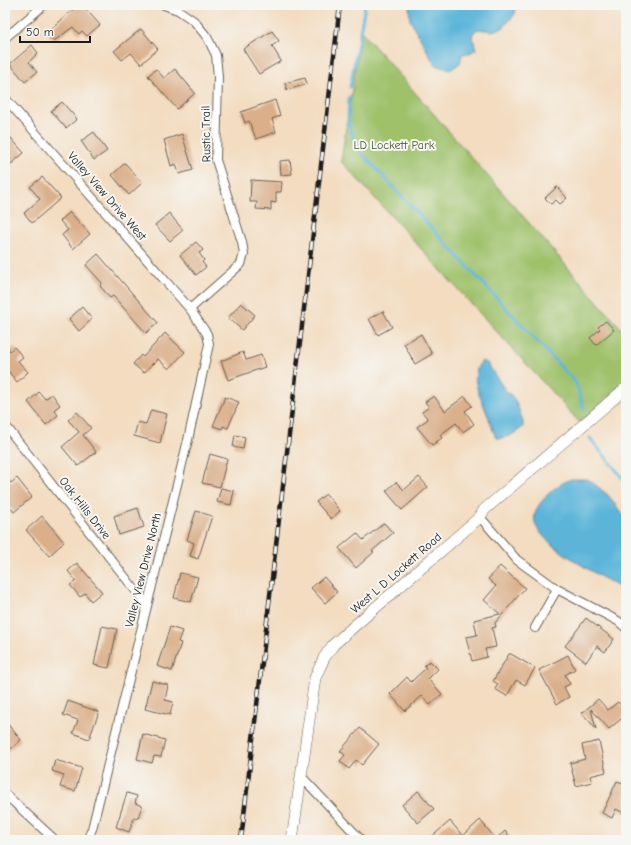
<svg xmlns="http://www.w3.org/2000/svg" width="631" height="845" font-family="'Comic Neue',sans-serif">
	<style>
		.green { fill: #9ec16a; stroke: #5d6e43 }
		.water { fill: #5bb5d9; stroke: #3c687a }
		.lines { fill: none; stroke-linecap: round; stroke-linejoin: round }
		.stream { stroke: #5bb5d9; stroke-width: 3 }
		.building { fill: #daaf89 }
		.minor-casing { stroke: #675f55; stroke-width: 10 }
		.secondary-casing { stroke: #675f55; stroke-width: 12 }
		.minor { stroke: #fff; stroke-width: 8 }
		.secondary { stroke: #fff; stroke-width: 11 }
		.rail-casing { stroke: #1c1c1c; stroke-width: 4.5 }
		.rail { stroke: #f6f6f2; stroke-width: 3; stroke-dasharray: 9; stroke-linecap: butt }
		.labels { text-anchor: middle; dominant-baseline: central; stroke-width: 4; stroke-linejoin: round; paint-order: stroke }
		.street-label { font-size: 12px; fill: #1c1c1c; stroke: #f6f6f2 }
		.park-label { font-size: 12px; fill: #4a5637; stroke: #f6f6f2 }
	</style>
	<rect width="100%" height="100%" fill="#f6f6f2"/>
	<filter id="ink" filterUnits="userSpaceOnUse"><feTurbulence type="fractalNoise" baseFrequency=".025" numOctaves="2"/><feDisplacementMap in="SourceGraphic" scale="8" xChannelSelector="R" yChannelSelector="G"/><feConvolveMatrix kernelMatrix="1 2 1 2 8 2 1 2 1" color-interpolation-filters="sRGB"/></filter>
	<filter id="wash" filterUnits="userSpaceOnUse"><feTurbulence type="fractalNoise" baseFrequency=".012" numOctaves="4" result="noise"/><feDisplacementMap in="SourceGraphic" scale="16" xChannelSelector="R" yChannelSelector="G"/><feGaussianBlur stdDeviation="0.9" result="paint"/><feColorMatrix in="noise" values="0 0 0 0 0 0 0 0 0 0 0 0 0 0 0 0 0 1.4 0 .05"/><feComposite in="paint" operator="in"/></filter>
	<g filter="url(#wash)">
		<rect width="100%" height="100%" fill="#f3dcc0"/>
		<path class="green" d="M361 31 626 334V382L580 423 341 161Z"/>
		<path class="water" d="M409 5H516L515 14 503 28 492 31 477 29 472 35 476 49 470 53 462 54 460 63 450 70 435 65 410 20Z
			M482 361 487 363 505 390 512 396 516 402 523 421V427C514 434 507 439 496 438 492 429 490 420 486 411 480 395 468 377 482 361Z
			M571 479H588L608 495 626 519V591C605 579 541 545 535 523 533 515 537 507 542 501 551 490 559 484 571 479Z"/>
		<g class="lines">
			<path class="stream" d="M350 87 365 5
				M349 97 348 122 357 148 576 383 584 410
				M590 438 594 443 626 482"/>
		</g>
		<g id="blocks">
			<path class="building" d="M78 5H82L100 25 87 36 82 31 79 34 73 27 54 41 47 33Z
				M141 29 158 49 141 64 131 53 122 60 114 51Z
				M272 31 279 41 272 46 281 61 259 74 243 49Z
				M32 45 38 53 29 62 37 72 25 82 10 64Z
				M156 69 164 78 175 69 195 93 177 109 148 76Z
				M305 78 307 84 287 90 285 83Z
				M275 100 280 116 272 119 276 132 256 139 249 121 245 123 241 112Z
				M62 102 77 119 66 128 51 111Z
				M5 131 24 153 5 169Z
				M94 132 107 151 94 160 81 141Z
				M182 134 193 170 179 174 176 164 171 166 164 140Z
				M290 160 292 174 281 175 280 161Z
				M125 163 142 183 129 195 112 175Z
				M42 177 61 198 32 223 24 213 40 199 30 187Z
				M251 180 282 182 281 192H276V203L271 202V210L256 209 257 202H250Z
				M557 187 567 198 560 204 556 200 551 204 545 198Z
				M70 212 90 234 73 249 62 235 68 230 60 221Z
				M169 213 183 230 170 241 155 225Z
				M196 242 203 250 199 253 204 260 202 262 206 267 196 275 180 255Z
				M98 254 158 323 146 333 113 296 110 298 100 286 102 283 86 265Z
				M241 303 255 315 242 330 228 318Z
				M82 307 92 319 79 331 69 319Z
				M383 311 392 327 378 335 369 319Z
				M606 321 614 330 596 345 590 338 600 329 598 327Z
				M165 333 185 352 169 369 158 359 154 364 153 363 144 373 133 364 141 355 143 357Z
				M421 334 432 354 415 364 404 344Z
				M5 344 10 351 14 347 23 357 18 361 28 372 17 382 5 367Z
				M243 352 246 360 261 355 265 367 228 380 221 361Z
				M39 392 45 399 52 394 60 405 54 410 58 415 46 425 28 402Z
				M434 396 445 411 465 396 472 406 465 411 474 424 463 432 456 423 440 435 442 438 432 445 417 427 428 419 422 412 429 407 425 402Z
				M225 397 239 402 228 428 223 426 222 429 213 426Z
				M151 410 167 414 160 443 134 436 138 422 146 424Z
				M77 412 91 428 83 435 96 452 78 466 62 447 79 432 68 420Z
				M235 435 245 437 243 449 233 447Z
				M210 454 227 459 220 487 202 483Z
				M5 475 11 483 17 478 32 497 14 512 5 501Z
				M419 477 428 487 402 510 386 491 396 482 404 490Z
				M221 488 234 491 231 505 217 502Z
				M326 494 340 511 331 519 316 502Z
				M138 508 144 527 119 535 114 516Z
				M196 511 212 516 198 559 190 556 194 543 187 540Z
				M42 516 64 542 49 556 26 530Z
				M384 523 393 533 372 551 374 552 356 568 339 548 357 533 363 540Z
				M77 563 102 592 91 601 85 593 80 597 70 585 76 581 68 571Z
				M500 566 525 588 495 623 496 627 492 628 496 647 485 649 487 657 472 661 466 637 477 635 474 620 500 614 484 600 496 586 488 579Z
				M180 573 198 577 191 602 174 598Z
				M324 577 337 592 325 603 311 588Z
				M586 618 614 639 605 652 597 646 586 662 565 646Z
				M102 626 117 629 109 668 94 665Z
				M170 627 182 631 178 642 181 643 172 671 157 666Z
				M509 654H511L535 668 525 685 516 680 507 696 495 689 498 684 493 681Z
				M568 655 575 669 565 675 570 684 564 687 569 697 557 704 539 670Z
				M430 661 438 669 428 679 442 694 430 705 422 696 405 711 390 694 407 677 411 682 426 668 424 666Z
				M152 681 168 685 165 700 173 702 170 715 145 709Z
				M598 699 608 710 618 702 626 711V715L609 729 591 709 596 729 582 713Z
				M68 701 99 712 89 739 73 733 78 720 63 715Z
				M5 721 21 740 5 754Z
				M360 728 379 744 362 765 356 760 349 769 340 761 345 755 340 751Z
				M143 734 165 740 161 757 154 756 152 763 137 759Z
				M599 741 606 772 590 776 592 782 576 786 570 763 585 759 582 745Z
				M55 760 82 768 75 791 60 787 64 775 52 771Z
				M617 781 626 784V814L616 809 612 818 602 813Z
				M418 791 434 809 418 823 402 805Z
				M127 793 137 796 135 803 142 806 138 818 134 817 129 832 116 827Z
				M480 820 496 839 505 831 513 840H428L450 821 463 836Z"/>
		</g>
	</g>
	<g filter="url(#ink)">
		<use href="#blocks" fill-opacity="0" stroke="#675f55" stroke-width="1"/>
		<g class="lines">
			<defs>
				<path id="minor" d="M164 5 178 10 194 21 207 37 216 55 218 77 216 160 242 242 244 254 241 264 190 309
					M5 38 44 5
					M5 98 190 309 207 334 209 344 188 440 92 829 87 840
					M5 425 147 605
					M480 517 517 560 557 589 618 621 626 628
					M535 628 557 589
					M301 776 361 840
					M5 794 55 840"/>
				<path id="secondary" d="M292 840 315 678 324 658 333 645 352 628 480 517 484 510 626 388"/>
			</defs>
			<use href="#minor" class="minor-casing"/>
			<use href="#secondary" class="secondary-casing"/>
			<use href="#minor" class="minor"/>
			<use href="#secondary" class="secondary"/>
			<defs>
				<path id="rail" d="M241 840 340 5"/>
			</defs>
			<use href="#rail" class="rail-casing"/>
			<use href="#rail" class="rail"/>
		</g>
	</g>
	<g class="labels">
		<g class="street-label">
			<text transform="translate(206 134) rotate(-91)">Rustic Trail</text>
			<text transform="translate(107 196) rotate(49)">Valley View Drive West</text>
			<text transform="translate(85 508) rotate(52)">Oak Hills Drive</text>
			<text transform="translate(143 570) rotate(-76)">Valley View Drive North</text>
			<text transform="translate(396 573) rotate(-41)">West L D Lockett Road</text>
		</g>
		<g class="park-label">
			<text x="394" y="145">LD Lockett Park</text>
		</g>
	</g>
	<rect width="631" height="845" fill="none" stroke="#f6f6f2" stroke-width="20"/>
	<path d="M20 36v6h70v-6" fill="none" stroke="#1c1c1c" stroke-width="2"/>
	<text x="26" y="36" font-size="12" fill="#1c1c1c" stroke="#f6f6f2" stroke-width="3" paint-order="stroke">50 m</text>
</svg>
